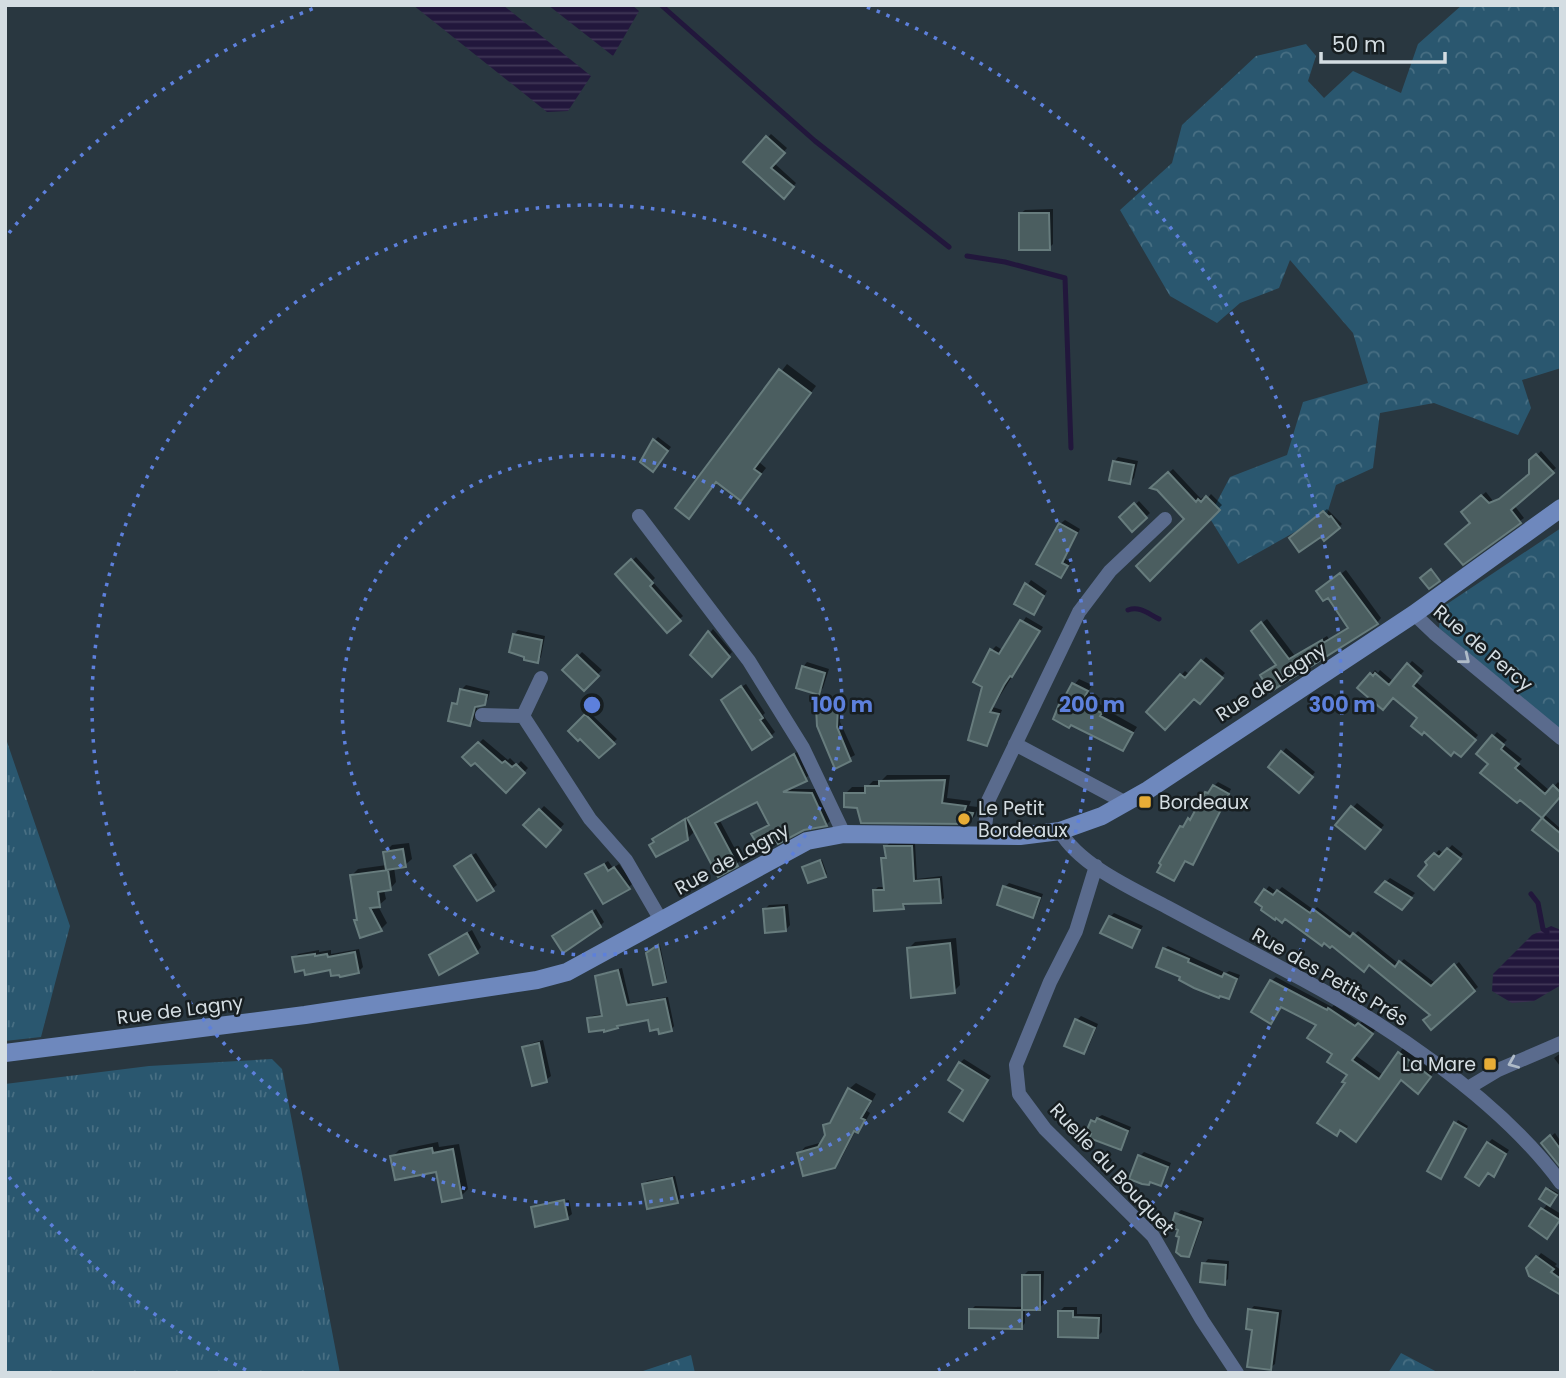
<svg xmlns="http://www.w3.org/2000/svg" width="1566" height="1378" font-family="Poppins,sans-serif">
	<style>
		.grass { fill: url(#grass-tufts) }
		.forest { fill: url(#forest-crowns) }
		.water { fill: url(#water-rules) }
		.shadow { fill: #0007 }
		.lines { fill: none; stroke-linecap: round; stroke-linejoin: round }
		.stream { stroke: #22173c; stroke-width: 5 }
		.building { fill: #4b5e60; stroke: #677c7d; stroke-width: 2 }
		.street { stroke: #5a6b8d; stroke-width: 14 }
		.secondary { stroke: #6e88bd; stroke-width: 18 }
		.oneway { stroke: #afbbc8 }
		.ring { fill: none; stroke: #5d80dc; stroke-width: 3.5; stroke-dasharray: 3.5 7 }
		.poi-dot { fill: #e7ac36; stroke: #171e21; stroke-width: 2.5 }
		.labels { text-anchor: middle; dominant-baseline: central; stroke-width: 5; stroke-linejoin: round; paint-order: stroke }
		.street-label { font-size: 19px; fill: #d4dde2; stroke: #171e21 }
		.poi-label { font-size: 19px; fill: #d4dde2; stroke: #171e21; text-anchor: start }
		.centre { fill: #5d80dc; stroke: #171e21; stroke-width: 3.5 }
		.ring-label { font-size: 21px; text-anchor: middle; font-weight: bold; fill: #5d80dc; stroke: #171e21; stroke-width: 5; stroke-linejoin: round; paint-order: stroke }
	</style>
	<defs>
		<pattern id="grass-tufts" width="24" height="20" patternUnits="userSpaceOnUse" patternTransform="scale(1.75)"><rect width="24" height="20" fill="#2a576f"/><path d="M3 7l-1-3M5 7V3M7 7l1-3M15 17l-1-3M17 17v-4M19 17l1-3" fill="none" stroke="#486f83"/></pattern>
		<pattern id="forest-crowns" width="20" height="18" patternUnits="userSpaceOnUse" patternTransform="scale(1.75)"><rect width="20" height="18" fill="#2a576f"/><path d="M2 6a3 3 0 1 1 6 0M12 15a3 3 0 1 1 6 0" fill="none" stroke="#486f83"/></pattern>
		<pattern id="water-rules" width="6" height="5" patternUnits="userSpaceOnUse" patternTransform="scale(1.75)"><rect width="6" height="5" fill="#22173c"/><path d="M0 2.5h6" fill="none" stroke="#413858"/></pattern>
	</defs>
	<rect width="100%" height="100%" fill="#293740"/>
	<path class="grass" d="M5 736 70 926 41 1037 5 1041Z
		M272 1059 282 1069 340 1373H5V1084L149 1066Z"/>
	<path class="forest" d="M1462 5H1561V368L1522 380 1531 408 1518 435 1434 403 1380 413 1373 468 1336 485 1327 514 1238 564 1209 517 1230 477 1287 455 1303 402 1368 383 1353 333 1290 260 1279 288 1240 303 1217 323 1170 296 1120 210 1172 163 1182 125 1256 56 1306 44 1316 56 1308 81 1324 98 1353 71 1401 93 1418 44Z
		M1561 528V731L1439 628 1441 608Z
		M1401 1353 1439 1373H1388Z
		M691 1355 695 1373H637Z"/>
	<path class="water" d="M413 5H503L591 76 568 111 547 112Z
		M548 5H632L639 11 613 56Z
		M1551 926 1561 930V985L1534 1001 1512 1003 1492 991 1493 974 1532 935Z"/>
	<path class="shadow" d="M771 134 787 148 774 163 796 183 787 194 745 161Z
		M1053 209V244L1049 248 1020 214 1025 210Z
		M787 364 816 386 759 462 766 468 747 492 717 480 677 508Z
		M658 437 671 447 653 470 654 441Z
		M1541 451 1556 468 1514 505 1524 518 1463 562 1472 523 1467 508 1486 492 1493 501 1505 495 1531 474V461Z
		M1118 457 1138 461 1134 478 1130 482 1114 462Z
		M1173 469 1201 499 1203 497 1206 500 1211 494 1222 505 1150 578 1187 519 1158 488 1153 487Z
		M1139 501 1150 513 1133 529 1122 517Z
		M1327 509 1342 524 1339 527 1321 534 1295 535Z
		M1065 520 1080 529 1065 559 1071 562 1061 576 1060 524Z
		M636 557 655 578 652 581 683 616 667 630 618 574Z
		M1346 570 1381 618 1377 623 1262 675 1277 664 1258 626 1267 619 1295 656 1327 636 1329 639 1350 627 1323 587Z
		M1031 580 1047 591 1034 613 1016 603Z
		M1026 617 1043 627 993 707 1002 710 990 739 986 744 992 650 996 646 1004 651Z
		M713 629 732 652 712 675 693 655Z
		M518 630 545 636 541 657 537 661 514 635Z
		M582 652 602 670 584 688 565 670Z
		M1206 657 1225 673 1200 702 1194 696 1148 712 1185 671 1190 675Z
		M1412 661 1424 671 1415 681 1478 735 1461 755 1393 696 1359 688 1375 670 1378 673 1380 670 1394 682Z
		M807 662 829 669 823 688 818 693 803 667Z
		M1079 679 1092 685 1088 692 1100 698 1097 703 1106 707 1105 709 1137 727 1123 749 1063 698Z
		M746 684 765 713 763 715 775 732 771 736 727 696Z
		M466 685 490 691 488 699 484 704 478 705 474 720 470 725 454 704 459 700 462 689Z
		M822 703 841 704 840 722 855 755 835 766 818 707Z
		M589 712 617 739 599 756 580 737 570 731Z
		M1497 732 1507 740 1503 744 1522 759 1518 763 1550 791 1558 782 1561 785V794L1544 814 1561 829V853L1535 830 1545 818 1520 797 1479 753Z
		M483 739 508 760 510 758 517 765 521 761 528 768 506 791 475 760 465 757Z
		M1286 748 1315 772 1303 787 1270 767Z
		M799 751 810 775 787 789H817L831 820 827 824 804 828 777 838 753 834 770 823 758 799 719 819 741 860 737 864 695 831 687 839 656 841 655 839 661 832Z
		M887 775H950L947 798 971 801 969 806 978 807 975 816 969 822 859 806 846 793 852 787H867L873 781H881Z
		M1218 782 1231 789 1196 859 1193 863 1186 859 1174 879 1182 827 1193 816 1207 793Z
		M1357 803 1384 825 1369 843 1337 825Z
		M544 806 564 824 546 844 526 825Z
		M409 843 412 859 405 865 394 867 396 882 390 889 384 890 386 899 378 906 387 923 381 929 361 935 356 921 359 918 352 875 358 869 387 865 385 852 392 845Z
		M890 843H915L917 879 942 876 944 898 940 902 907 904 903 907 874 891 878 887H886L883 858 887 854 886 846Z
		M1452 845 1463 854 1438 883 1427 862 1439 850 1444 854Z
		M476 853 497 885 492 889 460 862Z
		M822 860 827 874 825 875 804 867Z
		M608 861 613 868 619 864 633 883 629 887 588 874Z
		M1390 878 1415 893 1402 907 1386 882Z
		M1009 883 1043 894 1037 911 1032 916 1005 887Z
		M1269 886 1277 892 1282 887 1314 910 1317 907 1354 935 1358 931 1399 964 1404 959 1435 983 1459 962 1478 987 1431 1028 1432 1014 1369 963 1257 901Z
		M788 904 790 925 786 930 764 910 769 905Z
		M596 909 604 922 600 926 558 933Z
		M1114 913 1143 926 1131 946 1110 917Z
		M472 930 481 947 477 952 431 955Z
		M956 938 960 985 954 991 909 948 915 942Z
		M660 945 667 979 666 981 650 952Z
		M1168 946 1226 973 1229 971 1240 975 1232 993 1228 997 1221 994 1164 949Z
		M359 949 363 967 358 972 332 968 294 958 298 954 319 950V952L331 950V954Z
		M622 968 630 1003 668 997 674 1026 671 1030 649 1018 620 1023 617 1026 589 1019 592 1016 603 1014 597 977 600 974Z
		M1276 977 1332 1007 1334 1005 1360 1023 1364 1020 1376 1029 1355 1055 1383 1075 1403 1048 1434 1072 1422 1087 1401 1079 1336 1134 1349 1074 1334 1054 1319 1025 1282 1006 1271 1022V981Z
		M1081 1016 1098 1024 1088 1048 1083 1052 1077 1020Z
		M543 1040 551 1076 546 1080 524 1048 529 1044Z
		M1561 1053V1066H1560L1554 1058Z
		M964 1059 991 1076 967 1114 960 1063Z
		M856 1083 876 1094 867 1111 870 1113 864 1124 856 1130 841 1159 834 1166 799 1154 805 1147 823 1142 827 1135 825 1126 834 1118 849 1089Z
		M1102 1115 1131 1127 1124 1144 1120 1148 1092 1121Z
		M1458 1120 1468 1126 1441 1176 1439 1156Z
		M1555 1133 1561 1142V1165L1543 1143Z
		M1492 1139 1509 1150 1494 1175 1488 1143Z
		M438 1142 439 1147 459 1144 468 1189 461 1196 437 1169 392 1157 399 1150Z
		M1144 1152 1171 1163 1164 1180 1160 1184 1140 1156Z
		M675 1176 680 1198 677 1202 644 1185 647 1181Z
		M1549 1188 1558 1193 1548 1206 1561 1214V1218L1551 1232 1531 1226 1548 1203Z
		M569 1200 572 1214 567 1218 533 1207 535 1205V1208Z
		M1181 1210 1204 1218 1193 1250 1188 1255 1177 1214Z
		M1541 1253 1557 1264 1555 1266 1561 1270V1294L1528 1269Z
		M1208 1259 1229 1261 1228 1279 1224 1283 1204 1264Z
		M1028 1271H1044L1043 1304 1039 1309 1025 1308V1323L1021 1328 971 1310 975 1306 1024 1307V1275Z
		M1254 1306 1282 1310 1275 1364 1270 1368 1250 1310Z
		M1064 1307H1077V1314H1102V1332L1098 1336 1060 1311Z"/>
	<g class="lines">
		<path class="stream" d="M661 5 815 141 949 247
			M967 256 1005 262 1065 278 1071 448
			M1128 610C1140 606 1147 613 1159 619
			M1531 894 1538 903 1543 929 1547 932"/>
	</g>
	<path class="building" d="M766 136 785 153 771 168 794 187 784 199 743 162Z
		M1019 213H1049L1050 250H1019Z
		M779 369 811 393 754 469 761 474 741 501 716 482 689 519 675 508Z
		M653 439 668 451 653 472 640 462Z
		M1536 454 1554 473 1511 510 1521 523 1463 565 1445 544 1470 523 1461 512 1481 495 1489 503 1499 499 1529 474V460Z
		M1113 461 1134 465 1130 484 1109 480Z
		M1168 472 1196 502 1198 499 1201 502 1206 496 1220 510 1150 581 1136 566 1184 519 1157 490 1150 488Z
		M1134 503 1147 518 1132 532 1119 517Z
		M1323 511 1329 517 1331 516 1340 528 1324 541 1321 537 1299 552 1289 538Z
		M1059 523 1077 533 1062 563 1068 566 1061 578 1036 564Z
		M631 559 653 583 650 586 681 621 667 633 615 574Z
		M1431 569 1440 581 1429 589 1420 578Z
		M1340 573 1378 624 1270 692 1260 675 1276 665 1251 631 1261 622 1289 659 1322 640 1323 643 1348 628 1328 598 1323 601 1316 591Z
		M1025 583 1044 596 1034 615 1014 604Z
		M1020 620 1040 631 1012 677 1010 676 1004 685 990 712 999 714 987 746 968 740 982 687 973 682 990 649 999 654Z
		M708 631 730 657 712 677 690 655Z
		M513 634 542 640 538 663 524 660V657L509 652Z
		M577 655 599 676 584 691 562 670Z
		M1201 660 1223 678 1200 704 1194 699 1165 730 1146 712 1180 674 1185 678Z
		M1407 663 1421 676 1413 686 1476 740 1461 757 1454 752 1451 756 1424 732 1422 735 1411 726 1417 718 1393 698 1383 710 1357 688 1370 673 1373 676 1375 673 1389 685Z
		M802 666 825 673 819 695 796 688Z
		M1072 683 1088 691 1084 698 1095 704 1093 709 1102 713 1100 716 1133 733 1123 751 1071 725 1069 728 1053 719 1062 697 1064 698Z
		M741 686 763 718 760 720 772 737 752 750 721 700Z
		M460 689 487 695 485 705 475 707 470 726 448 721 452 703 457 704Z
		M816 707H838L837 727 851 761 835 769 817 726Z
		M585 714 615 744 599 758 580 739 578 741 568 731Z
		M1492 735 1504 745 1501 749 1519 764 1515 768 1545 794 1553 785 1561 793V796L1542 818 1520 800 1517 803 1480 773 1488 764 1476 754Z
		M478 742 502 763 505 761 512 767 516 764 525 773 506 793 475 763 471 766 462 757Z
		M1281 751 1313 777 1299 793 1268 767Z
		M794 754 807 781 783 792 812 793 827 826 804 830 778 844 776 840 760 849 751 834 769 825 757 802 715 823 738 866 718 877 687 818Z
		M945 780 942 803 966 806 964 812 973 813 969 824 861 823 857 808 844 807V793H865V786H879V781Z
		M1213 785 1229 794 1193 865 1185 861 1174 881 1157 872 1161 865 1159 863 1180 826 1183 827 1188 818 1190 820 1205 792 1208 793Z
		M1351 806 1381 830 1365 849 1335 825Z
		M539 809 561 830 546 847 523 825Z
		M1542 818 1561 834V853L1532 830Z
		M685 819 688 840 656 857 649 845 654 842 652 839Z
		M884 846H912L914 881 939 879 941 903 903 904 904 909 874 911 873 890H884L881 858H886Z
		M1447 848 1461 859 1434 890 1418 876 1427 865 1425 862 1434 853 1439 857Z
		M403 849 406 867 386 870 383 852Z
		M471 855 494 891 477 901 454 866Z
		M820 860 826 877 808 883 802 867Z
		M604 864 608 871 614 867 630 889 603 904 585 874Z
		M388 870 391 890 378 892 380 907 370 908 382 931 360 938 354 920H357L350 875Z
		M1385 881 1412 898 1402 910 1375 892Z
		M1003 886 1040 898 1033 918 997 905Z
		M1264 889 1273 895 1277 890 1310 913 1313 909 1350 937 1353 933 1395 967 1399 961 1431 986 1454 964 1475 991 1431 1030 1423 1020 1430 1015 1369 965 1364 972 1332 946 1330 948 1324 943 1322 946 1285 919 1282 923 1276 918 1275 920 1261 910 1262 907 1255 902Z
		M784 907 786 931 765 933 763 909Z
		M592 911 601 927 563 953 552 936Z
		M1109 916 1140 930 1132 948 1100 933Z
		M467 933 478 953 439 975 429 955Z
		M950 943 955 993 911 998 907 948Z
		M658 945 666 982 653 985 646 953Z
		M1163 948 1189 959 1188 962 1222 977 1224 973 1237 979 1229 999 1220 996 1219 998 1194 988 1179 980 1180 977 1156 967Z
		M355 952 359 973 340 977 339 975 331 976 330 970 305 975 304 970 295 972 292 957 315 954V956L327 954 328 957Z
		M618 970 627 1005 665 999 672 1031 659 1034 658 1029 650 1031 648 1020 617 1026 618 1028 604 1032V1030L589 1032 587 1018 602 1016 595 976Z
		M1270 980 1327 1010 1328 1008 1355 1026 1358 1023 1373 1034 1352 1060 1379 1079 1398 1052 1431 1077 1418 1094 1401 1080 1356 1142 1340 1130 1337 1136 1317 1123 1345 1083 1342 1082 1347 1075 1327 1062 1332 1054 1307 1038 1316 1025 1281 1007 1271 1024 1251 1012Z
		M1075 1019 1095 1028 1084 1054 1064 1046Z
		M539 1043 547 1082 532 1086 522 1047Z
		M959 1062 988 1080 963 1121 949 1112 963 1090 948 1080Z
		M848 1088 871 1101 861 1118 865 1120 858 1133 854 1131 835 1168 803 1176 797 1153 818 1147 825 1135 823 1125 830 1123Z
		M1097 1118 1128 1131 1121 1150 1089 1138 1091 1134 1086 1132 1091 1120 1095 1122Z
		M1454 1122 1466 1129 1441 1179 1427 1171Z
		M1550 1135 1561 1150V1168L1541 1143Z
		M1487 1142 1506 1154 1494 1177 1488 1173 1479 1186 1465 1177Z
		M432 1148 433 1153 453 1149 462 1198 442 1202 436 1172 395 1180 390 1156Z
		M1138 1155 1168 1167 1161 1186 1150 1182 1149 1185 1142 1184 1129 1179Z
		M672 1178 678 1203 647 1209 642 1184Z
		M1546 1188 1557 1195 1550 1206 1539 1199Z
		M564 1200 568 1219 535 1227 531 1207Z
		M1541 1208 1560 1220 1547 1239 1529 1226Z
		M1175 1213 1201 1222 1189 1257 1181 1256 1176 1252 1179 1237 1176 1236 1178 1230 1171 1227Z
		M1536 1256 1554 1269 1551 1272 1561 1279V1295L1529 1276 1526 1268Z
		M1202 1263 1226 1265 1225 1285 1200 1282Z
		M1022 1275H1040V1310H1022Z
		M969 1309 1022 1310V1329L969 1328Z
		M1248 1309 1278 1313 1271 1370 1247 1367 1252 1330 1246 1329Z
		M1058 1311H1073V1317L1099 1318 1098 1338 1058 1337Z"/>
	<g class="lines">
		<path class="street" d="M639 516 749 661 803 748 844 834
			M1414 614 1434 633 1561 738
			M482 715 523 716 541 678
			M523 716 590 819 626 860 662 922
			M1015 744 1126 803
			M1060 831C1079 865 1133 889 1167 907 1206 928 1246 949 1285 970 1379 1019 1498 1097 1561 1183
			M984 837 988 801 1079 612 1110 571 1165 519
			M1096 866 1076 931 1050 982 1016 1065 1019 1094 1045 1129 1153 1236 1202 1320 1237 1373
			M1468 1088 1498 1070 1561 1043"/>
		<path class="secondary" d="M5 1053 305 1015 537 980 567 972 807 841 844 834 1020 836 1060 831 1102 816 1148 790 1414 614 1561 508"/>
	</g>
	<defs><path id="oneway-chevron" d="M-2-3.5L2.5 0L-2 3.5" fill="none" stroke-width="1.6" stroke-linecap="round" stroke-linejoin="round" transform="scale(1.75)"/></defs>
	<g class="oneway">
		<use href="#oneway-chevron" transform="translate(1465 659) rotate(39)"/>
		<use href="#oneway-chevron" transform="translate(1513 1063) rotate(157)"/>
	</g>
	<g class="ring">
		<circle cx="592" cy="705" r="250"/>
		<circle cx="592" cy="705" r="500"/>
		<path d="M246 1370A750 750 0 0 1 9 1177M9 233A750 750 0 0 1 317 7M867 7A750 750 0 0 1 938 1370"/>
	</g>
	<g class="poi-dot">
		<rect x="1138" y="795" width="14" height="14" rx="3.5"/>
		<circle cx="964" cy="819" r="7"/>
		<rect x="1483" y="1057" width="14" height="14" rx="3.5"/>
	</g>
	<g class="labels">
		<g class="street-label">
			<text transform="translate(1483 648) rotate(40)">Rue de Percy</text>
			<text transform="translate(1271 682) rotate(-33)">Rue de Lagny</text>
			<text transform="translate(732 859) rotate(-29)">Rue de Lagny</text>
			<text transform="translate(1330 977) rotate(30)">Rue des Petits Prés</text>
			<text transform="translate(180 1010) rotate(-7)">Rue de Lagny</text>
			<text transform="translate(1112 1169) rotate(47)">Ruelle du Bouquet</text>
		</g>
		<g class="poi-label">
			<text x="1159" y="802">Bordeaux</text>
			<text x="978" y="808">Le Petit<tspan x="978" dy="22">Bordeaux</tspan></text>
			<text x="1476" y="1064" text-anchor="end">La Mare</text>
		</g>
	</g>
	<circle cx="592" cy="705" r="10" class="centre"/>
	<g class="ring-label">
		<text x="842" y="712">100 m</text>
		<text x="1092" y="712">200 m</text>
		<text x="1342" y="712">300 m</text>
	</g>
	<rect width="1566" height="1378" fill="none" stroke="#d4dde2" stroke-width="14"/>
	<path d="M1321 52v10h124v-10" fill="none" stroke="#d4dde2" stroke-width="3.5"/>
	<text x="1332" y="52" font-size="21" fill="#d4dde2" stroke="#171e21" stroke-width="5" paint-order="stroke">50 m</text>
</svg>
